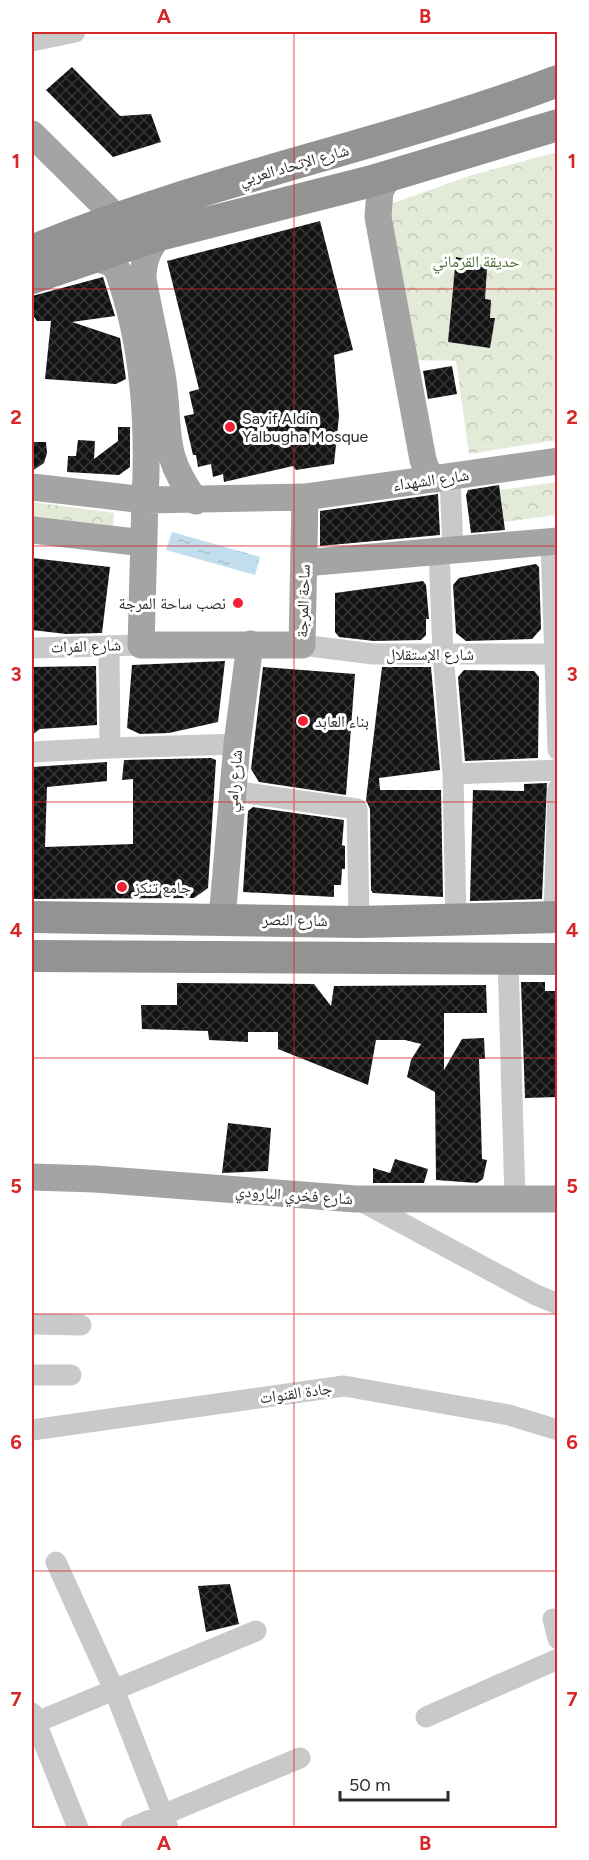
<svg xmlns="http://www.w3.org/2000/svg" width="589" height="1860" font-family="Figtree,'Noto Naskh Arabic',sans-serif">
	<style>
		.park { fill: url(#park-crowns) }
		.water { fill: url(#water-ripples) }
		.building { fill: url(#building-cross-hatch) }
		.lines { fill: none; stroke-linecap: round; stroke-linejoin: round }
		.minor { stroke: #c9c9c9; stroke-width: 21 }
		.major { stroke: #a4a4a4; stroke-width: 27 }
		.highway { stroke: #939393; stroke-width: 32 }
		.grid { fill: none; stroke: #d62828; stroke-width: 1.5; stroke-opacity: 0.55 }
		.poi-dot { fill: #f12035; stroke: #fff; stroke-width: 2 }
		.labels { text-anchor: middle; dominant-baseline: central; stroke-width: 6; stroke-linejoin: round; paint-order: stroke }
		.street-label { font-size: 16px; fill: #2c2c2c; stroke: #fff }
		.park-label { font-size: 16px; fill: #506a37; stroke: #fff }
		.poi-label { font-size: 16px; fill: #2c2c2c; stroke: #fff; text-anchor: start }
		.neatline { fill: none; stroke: #d62828; stroke-width: 2 }
		.grid-label { font-size: 20px; text-anchor: middle; font-weight: bold; fill: #d62828 }
	</style>
	<defs>
		<pattern id="park-crowns" width="20" height="18" patternUnits="userSpaceOnUse" patternTransform="scale(1.5)"><rect width="20" height="18" fill="#e3ebd8"/><path d="M2 6a3 3 0 1 1 6 0M12 15a3 3 0 1 1 6 0" fill="none" stroke="#c3caba"/></pattern>
		<pattern id="water-ripples" width="26" height="14" patternUnits="userSpaceOnUse" patternTransform="scale(1.5)"><rect width="26" height="14" fill="#c2deed"/><path d="M2 4q2-2 4 0t4 0M15 11q2-2 4 0t4 0" fill="none" stroke="#a7bfcb"/></pattern>
		<pattern id="building-cross-hatch" width="8" height="8" patternUnits="userSpaceOnUse" patternTransform="scale(1.5)"><rect width="8" height="8" fill="#131313"/><path d="M0 0l8 8M0 8l8-8" fill="none" stroke="#363636"/></pattern>
	</defs>
	<rect width="100%" height="100%" fill="#fff"/>
	<path class="park" d="M557 152V440L469 454 456 361 413 360 382 207 472 175Z
		M557 482V515L504 522 500 490Z
		M32 502 114 513 113 532 32 522Z"/>
	<path class="water" d="M172 532 260 557 255 575 166 550Z"/>
	<path class="building" d="M72 67 120 116 151 114 161 142 113 157 46 90Z
		M320 221 353 350 334 355 339 416 334 464 296 470 293 466 224 482 223 474 213 477 211 464 198 467 196 455H193L184 416 194 414 189 392 199 389 167 261Z
		M456 257 476 261 487 268 485 299 491 300 490 318H495L490 348 448 342Z
		M103 277 115 316 72 322 120 338 126 379 116 384 45 379 51 321H37L32 314V296Z
		M452 366 457 394 428 399 423 371Z
		M118 427H130V467L119 475 67 472 68 456H76L78 440 95 441 94 459 118 441Z
		M32 442H46L47 453 44 463 32 471Z
		M499 485 505 530 471 533 466 495 468 490Z
		M438 494 440 535 320 546V511Z
		M32 558 110 567 102 633 66 634 32 630Z
		M536 564 539 567 541 629 532 639 466 641 456 633 453 585 459 578Z
		M423 581 426 585 429 619H426V635L421 640 374 641 339 637 335 632V593Z
		M225 661 218 722 169 733 140 734 127 728 132 665Z
		M96 666 97 725 40 729 32 735V667Z
		M263 667 355 674 346 795 259 782 251 769Z
		M382 667H431L440 770 379 778 380 790H441L443 897 373 893 371 890 370 809 366 800Z
		M464 670 534 671 539 677 538 758 465 761 458 677Z
		M211 758 216 760 208 888 194 898 32 899V767L107 762V781L47 787 45 847 133 844V779L122 780 124 760Z
		M547 783 542 899 470 901 473 790 524 791V784Z
		M253 807 344 820 342 845 345 846V869H342L341 885H334V897L243 892 248 811Z
		M521 982H545V991H558V1097L525 1098Z
		M177 983 314 984 331 1006 334 986 486 985 487 1013H444V1070L462 1039 484 1038 485 1059H479L482 1159 487 1160 483 1179 477 1183 436 1180 435 1092 407 1077 411 1060 421 1044 405 1040H376L368 1085 278 1049V1032H248V1042L209 1040 208 1031 142 1029 141 1005H177Z
		M228 1123 271 1128 268 1171 222 1173Z
		M395 1159 428 1169 424 1183H373V1168L390 1173Z
		M230 1584 239 1624 206 1632 198 1586Z"/>
	<g class="lines">
		<path class="minor" d="M32 41 75 32
			M450 477 453 550
			M551 542 558 750
			M439 551 443 654 453 774 456 920
			M302 645 373 654H558
			M109 646 110 748 237 744
			M32 648 141 645
			M32 752 110 748
			M453 774 558 770
			M233 791 357 809 359 922
			M554 917 558 789
			M508 959 515 1199
			M357 1199 536 1295 558 1304
			M32 1324 81 1325
			M32 1375H71
			M32 1430 344 1386 509 1415 558 1430
			M56 1562 115 1692 168 1828
			M553 1619 558 1639
			M32 1713 78 1828
			M426 1717 558 1659
			M32 1724 256 1631
			M131 1828 300 1758"/>
		<path class="major" d="M32 134 116 217
			M389 176 380 191 378 217 423 460 427 471 436 479
			M159 235C148 250 143 260 143 279 149 311 156 342 162 374 171 429 159 453 196 501
			M32 487 145 500C149 422 144 345 118 271L112 263 94 258
			M305 497 302 645H141L145 500 305 497 558 461
			M32 530 144 543
			M304 563 558 541
			M222 919 237 744 250 644
			M32 1177 95 1179 356 1199H558"/>
		<path class="highway" d="M32 251C202 180 385 146 558 81
			M32 278 159 235 372 181 558 125
			M32 917 359 922 558 917
			M32 956 558 959"/>
	</g>
	<path class="grid" d="M294 32V1828M32 289H558M32 546H558M32 802H558M32 1058H558M32 1314H558M32 1571H558"/>
	<g class="poi-dot">
		<circle cx="230" cy="427" r="6"/>
		<circle cx="238" cy="603" r="6"/>
		<circle cx="303" cy="721" r="6"/>
		<circle cx="122" cy="887" r="6"/>
	</g>
	<g class="labels">
		<g class="street-label">
			<text transform="translate(294 165) rotate(-16)">شارع الإتحاد العربي</text>
			<text transform="translate(431 480) rotate(-8)">شارع الشهداء</text>
			<text transform="translate(303 601) rotate(-88)">ساحة المرجة</text>
			<text transform="translate(86 646) rotate(-2)">شارع الفرات</text>
			<text x="430" y="654">شارع الإستقلال</text>
			<text transform="translate(234 781) rotate(-85)">شارع رامي</text>
			<text transform="translate(295 920) rotate(1)">شارع النصر</text>
			<text transform="translate(294 1195) rotate(4)">شارع فخري البارودي</text>
			<text transform="translate(296 1393) rotate(-8)">جادة القنوات</text>
		</g>
		<g class="park-label">
			<text x="476" y="261">حديقة القرماني</text>
		</g>
		<g class="poi-label">
			<text x="242" y="418">Sayif Aldin<tspan x="242" dy="18">Yalbugha Mosque</tspan></text>
			<text x="226" y="603" text-anchor="end">نصب ساحة المرجة</text>
			<text x="315" y="721">بناء العابد</text>
			<text x="134" y="887">جامع تنكز</text>
		</g>
	</g>
	<rect width="589" height="1860" fill="none" stroke="#ffffff" stroke-width="66"/>
	<path d="M340 1791v9h108v-9" fill="none" stroke="#2c2c2c" stroke-width="3"/>
	<text x="349" y="1791" font-size="18" fill="#2c2c2c" stroke="#ffffff" stroke-width="4.5" paint-order="stroke">50 m</text>
	<rect x="33" y="33" width="523" height="1794" class="neatline"/>
	<g class="grid-label">
		<text x="164" y="23">A</text>
		<text x="425" y="23">B</text>
		<text x="16" y="168">1</text>
		<text x="572" y="168">1</text>
		<text x="16" y="424">2</text>
		<text x="572" y="424">2</text>
		<text x="16" y="681">3</text>
		<text x="572" y="681">3</text>
		<text x="16" y="937">4</text>
		<text x="572" y="937">4</text>
		<text x="16" y="1193">5</text>
		<text x="572" y="1193">5</text>
		<text x="16" y="1449">6</text>
		<text x="572" y="1449">6</text>
		<text x="16" y="1706">7</text>
		<text x="572" y="1706">7</text>
		<text x="164" y="1850">A</text>
		<text x="425" y="1850">B</text>
	</g>
</svg>
